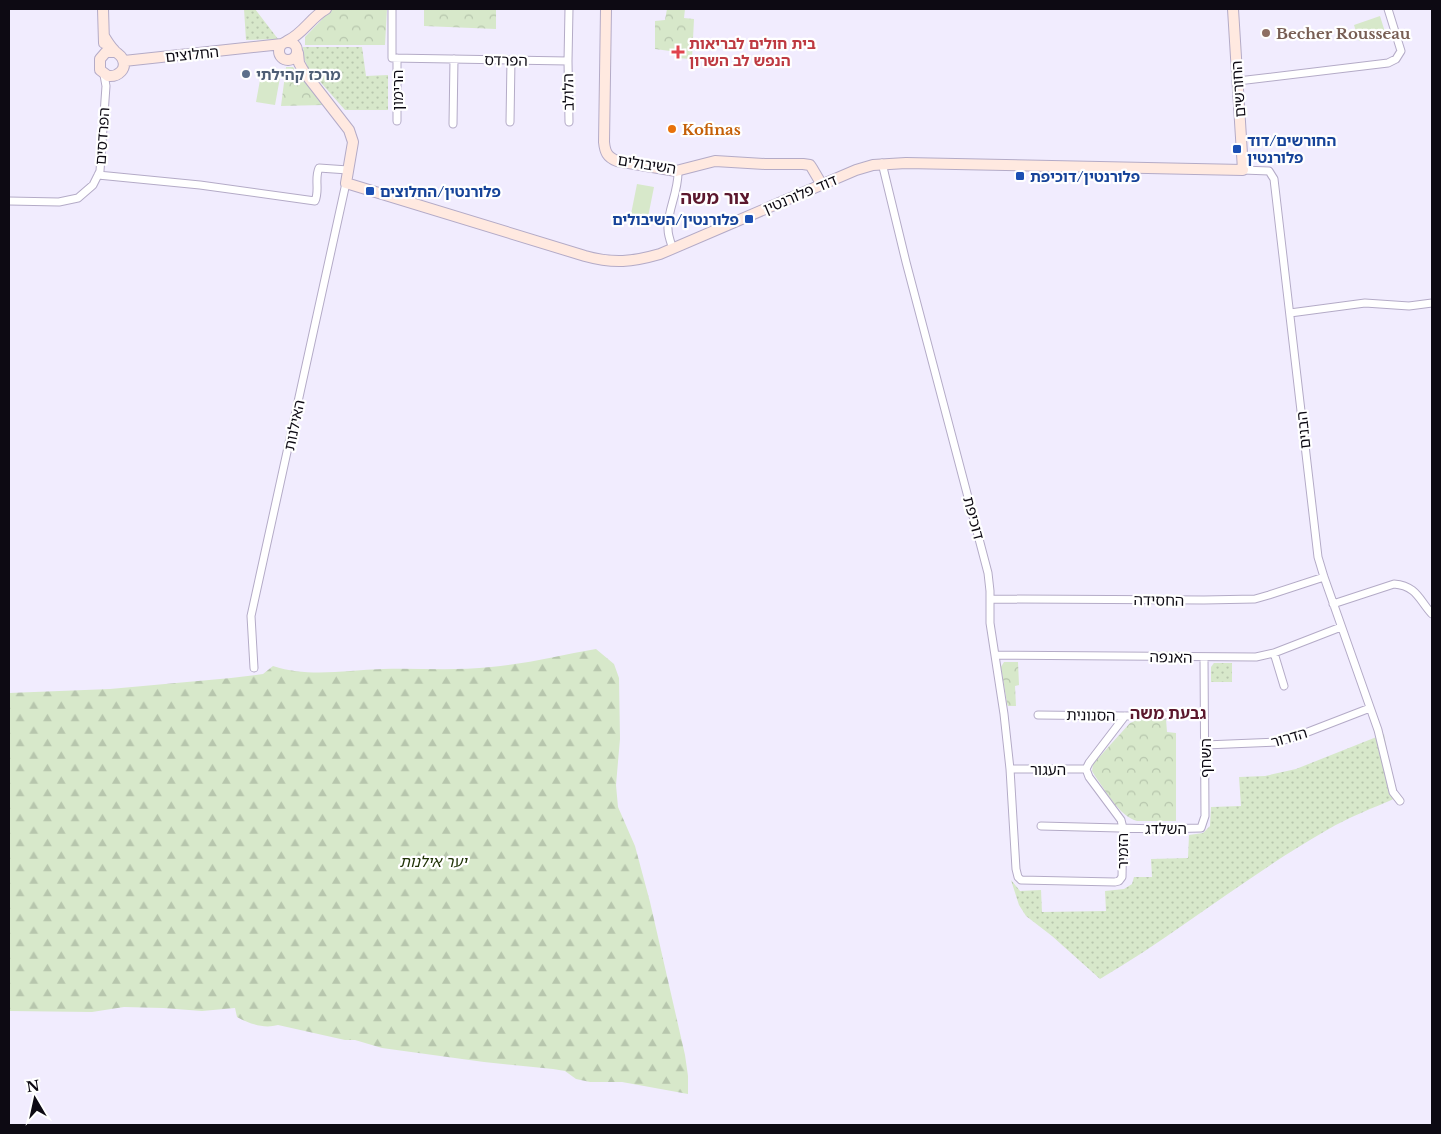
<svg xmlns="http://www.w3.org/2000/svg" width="1441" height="1134" font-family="'Libre Baskerville','Noto Sans Hebrew',serif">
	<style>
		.grass { fill: url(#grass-dots) }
		.forest { fill: url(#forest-firs) }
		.park { fill: url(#park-crowns) }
		.pitch { fill: #d7e8ca }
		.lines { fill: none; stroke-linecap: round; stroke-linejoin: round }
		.street-casing { stroke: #b4abc7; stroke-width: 9 }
		.secondary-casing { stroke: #b4abc7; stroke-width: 12 }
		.street { stroke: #fff; stroke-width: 7 }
		.secondary { stroke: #ffe9e0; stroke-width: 10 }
		.education-dot { fill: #8d6e63; stroke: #fff; stroke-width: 2 }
		.health-dot { fill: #e0444e; stroke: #fff; stroke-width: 2 }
		.service-dot { fill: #5c6f8a; stroke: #fff; stroke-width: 2 }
		.food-dot { fill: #e8710a; stroke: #fff; stroke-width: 2 }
		.transit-dot { fill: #1a4fb4; stroke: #fff; stroke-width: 2 }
		.labels { text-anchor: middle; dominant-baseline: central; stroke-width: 4.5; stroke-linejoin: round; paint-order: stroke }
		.education-label { font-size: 15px; font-weight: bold; fill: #785e54; stroke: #fff; text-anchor: start }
		.health-label { font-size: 15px; font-weight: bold; fill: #be3a42; stroke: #fff; text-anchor: start }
		.street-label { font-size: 15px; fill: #0d0a13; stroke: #fff }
		.service-label { font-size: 15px; font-weight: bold; fill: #4e5e75; stroke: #fff; text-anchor: start }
		.food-label { font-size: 15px; font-weight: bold; fill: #c56008; stroke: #fff; text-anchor: start }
		.transit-label { font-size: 15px; font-weight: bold; fill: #164399; stroke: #fff; text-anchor: start }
		.park-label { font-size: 15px; font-style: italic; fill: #203407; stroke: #fff }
		.neighbourhood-label { font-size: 16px; font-weight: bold; fill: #5c182d; stroke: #fff }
		.quarter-label { font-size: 18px; font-weight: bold; fill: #5c182d; stroke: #fff }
	</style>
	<defs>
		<pattern id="grass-dots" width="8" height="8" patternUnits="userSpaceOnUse" patternTransform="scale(1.25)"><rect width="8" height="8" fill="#d7e8ca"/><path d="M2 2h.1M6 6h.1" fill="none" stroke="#b7c6ad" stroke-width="1.8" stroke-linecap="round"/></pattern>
		<pattern id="forest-firs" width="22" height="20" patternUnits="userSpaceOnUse" patternTransform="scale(1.25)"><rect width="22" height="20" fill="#d7e8ca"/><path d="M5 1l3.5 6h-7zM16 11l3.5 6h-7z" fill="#b7c6ad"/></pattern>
		<pattern id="park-crowns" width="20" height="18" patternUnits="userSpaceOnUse" patternTransform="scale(1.25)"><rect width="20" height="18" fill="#d7e8ca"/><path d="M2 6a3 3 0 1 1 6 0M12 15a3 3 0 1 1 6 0" fill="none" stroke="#b7c6ad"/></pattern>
	</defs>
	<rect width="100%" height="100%" fill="#f1ecfe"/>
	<path class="grass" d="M244 9H255L278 39 246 40Z
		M303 47H362L366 76 388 75V110H345L308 68 304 58Z
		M1214 663H1232V682H1211V667Z
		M1384 734 1396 798C1373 808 1349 817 1327 830 1248 875 1178 933 1100 979L1052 936 1026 916 1019 905 1011 880 1020 891 1041 890 1042 912 1106 911 1105 891 1124 889 1132 884 1134 877H1152L1151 859 1188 858 1189 835 1203 833 1210 826 1211 807 1241 806 1239 777 1265 776 1296 769Z"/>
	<path class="forest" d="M596 649 614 664 619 678 620 739 616 785 618 807 635 846 650 902 685 1055 688 1076V1094L622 1082H590L576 1079 565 1071 553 1069 484 1062 382 1048 355 1040H345L278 1025C264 1029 250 1024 237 1017L235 1008 202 1011 163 1008 124 1007 92 1012 9 1011V693L110 689 231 678 263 674 273 666C310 678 346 670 383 669 419 668 455 671 491 667 526 664 561 655 596 649Z"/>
	<path class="park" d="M332 9H387L385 45H305V37Z
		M424 9H496V29L424 26Z
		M667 9H685L684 18 694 19 692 59 676 58 670 51 655 49V21L665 20Z
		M286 67H293L323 105 281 106Z
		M1004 662H1018L1019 685 1015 686 1016 706H1008L1007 703 1001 667Z
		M1166 719 1167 732 1176 733V821H1137C1118 815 1106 791 1095 776L1092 771 1093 764 1130 723 1137 720Z"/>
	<path class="pitch" d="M1380 16 1385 32 1359 41 1354 25Z
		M262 69 281 72 275 105 256 102Z
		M637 184 654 187 648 217 631 214Z"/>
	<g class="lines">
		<defs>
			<path id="street" d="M392 9V58L568 61 569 9
				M568 61 569 122
				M1238 81 1388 63 1396 59 1401 51 1388 9
				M397 121V58
				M510 122 511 60
				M453 124 454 59
				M882 163 906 262 988 573 990 591V623L1004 714 1010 769 1016 869 1018 877 1021 880 1115 882 1119 881 1122 877 1123 828 1121 820 1089 777 1086 769 1089 763 1125 716
				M1243 170 1269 171 1274 179 1318 557 1324 577 1378 730 1393 792 1400 801
				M98 175 200 185 315 201C320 190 314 179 319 168L348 170
				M9 201 59 202 78 198 93 185 100 171 106 86 104 75
				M673 249C671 243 668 236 668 229 667 210 679 192 678 170
				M1290 313 1365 303 1409 306 1432 303
				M990 599 1204 600 1255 599 1269 595 1324 577
				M1333 604 1394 584C1417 586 1419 600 1432 614
				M1274 653 1284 686
				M995 655 1256 657 1274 653 1341 627
				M254 668 251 616 346 183
				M1038 715 1125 716 1204 714
				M1205 745 1277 742 1295 737 1370 708
				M1010 769H1086
				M1041 826 1159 829 1201 828 1205 816 1204 657"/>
			<path id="secondary" d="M103 9 104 43
				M606 9 604 142C605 152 607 157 617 161L676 171 715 161 765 164H803L810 165 812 168 822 185
				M104 36C107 41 110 46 114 50 116 53 120 54 122 58 128 69 118 77 108 76L100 70V59L106 52H115
				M287 41C303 34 311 17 326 9
				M279 51a9 9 0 1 1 18 0a9 9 0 1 1-18 0Z
				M298 53 299 63 304 72 349 130 353 142 346 183 585 256C614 264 632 262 660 254L856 170 873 165 906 163 1243 170 1233 9
				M124 61 282 44"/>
		</defs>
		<use href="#street" class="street-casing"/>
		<use href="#secondary" class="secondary-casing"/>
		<use href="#street" class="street"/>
		<use href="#secondary" class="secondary"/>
	</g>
	<circle class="education-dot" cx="1266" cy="33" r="5"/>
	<path class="health-dot" d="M675.5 44.5h5v5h5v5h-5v5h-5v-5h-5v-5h5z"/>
	<circle class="service-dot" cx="246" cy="74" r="5"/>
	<circle class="food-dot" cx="672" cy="129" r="5"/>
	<g class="transit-dot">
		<rect x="1232" y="144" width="10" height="10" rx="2.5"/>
		<rect x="1015" y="171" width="10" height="10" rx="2.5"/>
		<rect x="365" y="186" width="10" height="10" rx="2.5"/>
		<rect x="744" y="214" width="10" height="10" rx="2.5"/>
	</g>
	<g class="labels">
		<g class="education-label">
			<text x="1276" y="33">Becher Rousseau</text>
		</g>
		<g class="health-label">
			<text x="689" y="43">בית חולים לבריאות<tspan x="689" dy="17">הנפש לב השרון</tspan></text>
		</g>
		<g class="street-label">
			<text transform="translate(192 54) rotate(-6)">החלוצים</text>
			<text transform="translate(506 60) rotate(1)">הפרדס</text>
			<text transform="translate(1238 89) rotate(-94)">החורשים</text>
			<text transform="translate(397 90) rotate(-90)">הרימון</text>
			<text transform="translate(568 92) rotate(-91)">הלולב</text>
			<text transform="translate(102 136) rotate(-86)">הפרדסים</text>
			<text transform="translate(647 164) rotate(9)">השיבולים</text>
			<text transform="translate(800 194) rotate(-23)">דוד פלורנטין</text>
			<text transform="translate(294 425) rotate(-78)">האילנות</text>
			<text transform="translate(1303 430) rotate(-96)">הבנים</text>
			<text transform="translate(974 518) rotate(75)">דוכיפת</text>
			<text transform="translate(1159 600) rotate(1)">החסידה</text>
			<text transform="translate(1171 657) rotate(1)">האנפה</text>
			<text transform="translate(1091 715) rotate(1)">הסנונית</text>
			<text transform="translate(1289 737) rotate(-16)">הדרור</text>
			<text transform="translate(1205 758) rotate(-90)">השחף</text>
			<text x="1048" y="769">העגור</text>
			<text x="1166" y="828">השלדג</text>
			<text transform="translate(1122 851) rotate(-90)">הזמיר</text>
		</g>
		<g class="service-label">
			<text x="256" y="74">מרכז קהילתי</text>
		</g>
		<g class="food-label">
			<text x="682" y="129">Kofinas</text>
		</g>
		<g class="transit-label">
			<text x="1247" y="140">החורשים/דוד<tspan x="1247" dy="17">פלורנטין</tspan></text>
			<text x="1030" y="176">פלורנטין/דוכיפת</text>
			<text x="380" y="191">פלורנטין/החלוצים</text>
			<text x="739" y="219" text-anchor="end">פלורנטין/השיבולים</text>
		</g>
		<g class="park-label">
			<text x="433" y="861">יער אילנות</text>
		</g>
		<g class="neighbourhood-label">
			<text x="1168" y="713">גבעת משה</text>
		</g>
		<g class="quarter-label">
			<text x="715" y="198">צור משה</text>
		</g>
	</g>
	<rect width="1441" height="1134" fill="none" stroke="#0d0a13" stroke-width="20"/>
	<g transform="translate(35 1099) rotate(351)" stroke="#ffffff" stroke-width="4" paint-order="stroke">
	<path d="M0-4L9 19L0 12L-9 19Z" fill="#0d0a13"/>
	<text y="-8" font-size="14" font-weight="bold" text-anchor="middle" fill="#0d0a13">N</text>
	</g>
</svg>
